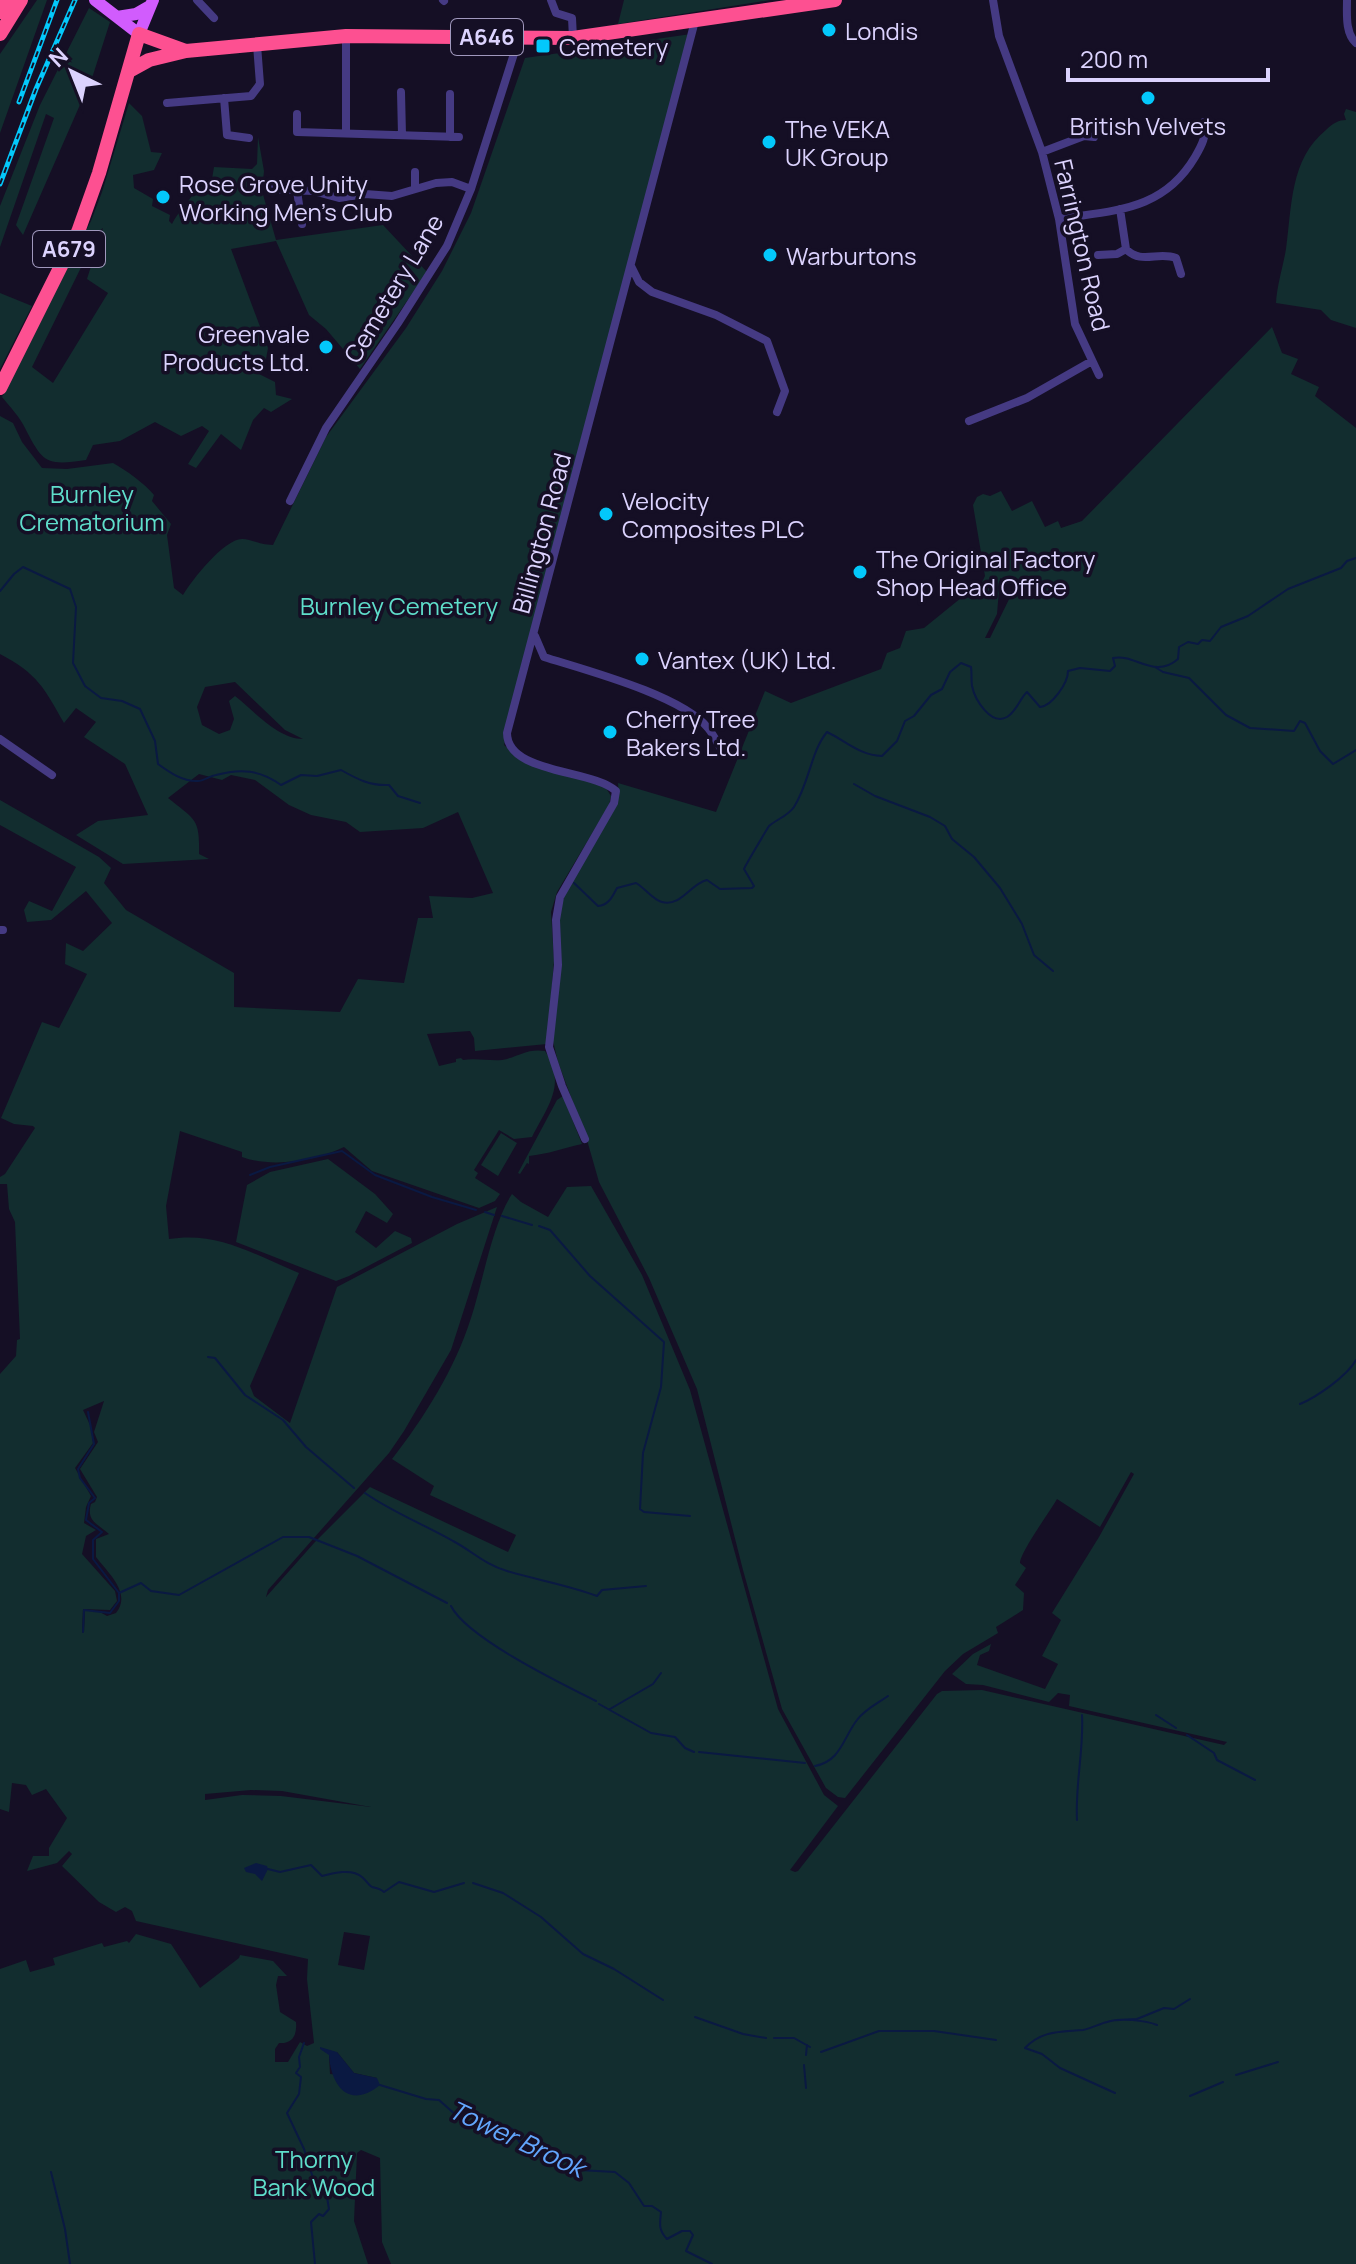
<svg xmlns="http://www.w3.org/2000/svg" width="1356" height="2264" font-family="Manrope,sans-serif">
	<style>
		.green { fill: #122d2f; fill-rule: evenodd }
		.water { fill: #0a1942 }
		.lines { fill: none; stroke-linecap: round; stroke-linejoin: round }
		.stream { stroke: #0a1942; stroke-width: 2 }
		.street { stroke: #453a83; stroke-width: 8 }
		.primary { stroke: #d15cfd; stroke-width: 12 }
		.highway { stroke: #fd5091; stroke-width: 14 }
		.rail-casing { stroke: #03c8fb; stroke-width: 5 }
		.rail { stroke: #150f25; stroke-width: 2; stroke-dasharray: 6; stroke-linecap: butt }
		.poi-dot { fill: #03c8fb; stroke: #150f25; stroke-width: 3 }
		.labels { text-anchor: middle; dominant-baseline: central; stroke-width: 7; stroke-linejoin: round; paint-order: stroke }
		.shield { fill: #150f25; stroke: #a098bd; stroke-width: 2 }
		.shield-label { font-size: 22px; font-weight: bold; fill: #dcd3fe }
		.poi-label { font-size: 24px; fill: #dcd3fe; stroke: #150f25; text-anchor: start }
		.street-label { font-size: 24px; fill: #dcd3fe; stroke: #150f25 }
		.park-label { font-size: 24px; fill: #5fdecb; stroke: #150f25 }
		.water-label { font-size: 26px; font-style: italic; fill: #62a6fd; stroke: #150f25 }
	</style>
	<rect width="100%" height="100%" fill="#150f25"/>
	<path class="green" d="M37 0H47L0 133V54Z
		M624 0H771L618 24Z
		M89 8 110 22 93 75 23 235 16 225 54 118 46 114 0 247V206L40 105Z
		M691 34 504 745 520 759 604 785 611 796 609 805 557 892 551 912 554 961 547 1044 475 1051 474 1038 470 1031 427 1034 439 1066 456 1062V1059L461 1058 463 1060C476 1058 489 1061 502 1060 518 1057 527 1048 545 1051 567 1084 548 1106 532 1137L514 1139 499 1130 474 1170 478 1173 475 1178 500 1194 495 1201 479 1208 372 1171 344 1147C316 1161 272 1168 242 1157V1152L180 1131 166 1206 169 1239C218 1231 255 1255 299 1273L250 1386 254 1396 290 1423 337 1287 457 1224 497 1207 451 1350 404 1431 389 1453 268 1590 266 1597 315 1542 370 1487 508 1552 516 1535 430 1495 434 1486 392 1459C424 1418 455 1369 471 1318 483 1282 492 1224 512 1194L521 1202 548 1217 567 1187 591 1186 642 1275 690 1390 778 1709 824 1795 838 1806 790 1870 795 1872 798 1871 937 1694 942 1691 982 1690 1224 1745 1227 1742 1069 1706 1070 1695 1058 1693 1049 1702 983 1685 966 1684 952 1674 973 1654 991 1644 989 1651 980 1655 977 1665 1045 1689 1058 1664 1042 1656 1061 1620 1052 1613 1099 1537 1134 1474 1131 1472 1100 1527 1057 1499C1049 1513 1021 1551 1020 1563L1026 1568 1015 1585 1024 1593 1023 1610 996 1627 998 1633 963 1654 945 1671 845 1798 838 1797 826 1788 782 1709 743 1570 697 1389 649 1278 599 1182 587 1140 558 1062 553 1041 558 918 564 897 619 796 618 783 716 812 765 691 791 703 881 669 887 653 900 648 906 631 924 628 961 598 979 588 985 576 973 505 977 497 983 494 990 496 1001 491 1012 511 1032 501 1045 527 1058 521 1061 528 1082 521 1272 327 1282 353 1298 359 1291 374 1319 387 1315 396 1356 428V2264H391L382 2242 380 2158 361 2150 357 2153 354 2221 368 2264H0V1969L26 1960 30 1972 55 1965 53 1958 102 1943 104 1947 127 1941 129 1943 136 1934 171 1944 200 1988 239 1958 240 1955 273 1961 287 1976H278L276 1985 280 2012 296 2022C297 2035 293 2044 279 2043L275 2049V2062H288L300 2042 307 2046 314 2043 307 1979 308 1959 136 1921 132 1911 125 1907 116 1912 99 1902 62 1866 72 1854 69 1851 57 1863 27 1871 33 1856H49V1848L67 1818 46 1789 32 1795 26 1785 12 1783 9 1812 0 1809V1374L16 1356 17 1340 20 1339 15 1222 9 1209 7 1184H0V1177L5 1174 35 1128 33 1126 14 1124 1 1118 42 1022 59 1028 87 974 65 964 66 943 83 951 112 923 86 891 51 920 27 922 24 910 29 901 52 911 76 867 0 825V800L99 857 111 868 104 883 126 910 234 973V1007L340 1012 358 979 404 983 418 918H433L429 896 472 898 493 893 458 812 423 828 360 832 346 822 311 815 289 805 255 780 231 775 222 780 199 774 168 798C195 820 200 818 199 854L209 859 123 864 76 835 98 821 148 815 125 764 84 737 96 722 76 708 64 723C44 688 38 674 0 654V416L13 423 22 442 42 468 67 469 113 463C126 470 145 484 154 495L152 501 171 524 167 535 174 588 183 595C192 580 224 539 242 539 252 539 259 545 273 545L326 437 406 328 442 271 471 213 525 58ZM1000 578 1016 585 990 638H985L997 614ZM235 682 285 730 303 739C278 739 254 711 235 696L229 701 234 719 230 730 219 734 202 725 197 707 205 687ZM104 1401 94 1432 98 1442 80 1469 97 1497 95 1502 91 1504C86 1521 98 1524 109 1534L96 1539V1557C108 1573 132 1593 116 1613L107 1616 98 1611H85L84 1632 82 1633 83 1609 110 1610 117 1601 115 1591 82 1554 86 1536 96 1530 84 1523 86 1507 91 1496 75 1468 93 1443 91 1427 83 1410ZM251 1790 282 1791 371 1807 281 1796 242 1795 205 1800V1794ZM344 1932 370 1936 364 1970 338 1965ZM337 2052 354 2073 377 2078 330 2074 329 2055Z
		M129 103 142 116 151 152 162 153 154 170 133 175 134 188 153 199 152 206 170 215 169 221 172 224C178 211 191 201 195 189L203 187 212 179 214 167 252 169 257 164 258 137 264 171 262 191 276 240 383 225 427 272 360 369 326 329 309 315 276 241 231 249 268 348 266 359 249 369 275 382 276 395 292 399 271 412 264 408 253 420 241 450 221 434 196 468 188 464 209 431 202 426 181 436 155 422 120 441 93 445 86 460C46 466 43 463 25 428 20 417 10 407 2 397L91 221 102 192ZM103 228 87 279 108 293 53 383 32 367 99 231Z
		M1346 109 1356 112V328L1331 320 1321 310 1276 303C1277 285 1283 267 1286 249 1292 206 1290 159 1326 130 1333 123 1339 120 1346 120L1344 114Z
		M0 293 32 306 0 369Z
		M563 1096 582 1144C564 1148 548 1154 529 1156V1164L527 1163 520 1174 518 1173 557 1100Z
		M501 1133 517 1143 498 1176 481 1165Z
		M328 1159 375 1194 393 1214 387 1223 366 1211 355 1232 376 1248 395 1231 411 1238 412 1243 349 1276 336 1281 236 1242 247 1185 270 1172Z"/>
	<path class="water" d="M256 1863 267 1866 268 1869 262 1881 255 1874 246 1872 244 1868Z
		M320 2047 337 2052 354 2073 377 2078 380 2085C349 2110 331 2086 329 2055L320 2049Z"/>
	<g class="lines">
		<path class="stream" d="M0 591 14 574 23 567 70 589 76 607 73 663 85 686 101 698 122 701 140 709 155 741 158 764C169 772 183 782 198 781 203 781 210 776 216 775 241 768 260 770 281 785L301 775 317 776 341 770C357 779 370 786 389 785L398 796 420 803
			M1155 667 1163 672 1189 678 1226 715 1250 728 1294 731 1300 721 1305 723 1320 751 1333 764 1356 750
			M854 784 875 796 930 817 945 826 952 839 974 857 1000 888 1022 924 1034 955 1053 971
			M574 883 598 906C609 905 612 897 617 888L636 883C645 888 653 900 662 902 681 907 690 884 707 880L720 889 752 888 754 886 744 869C745 866 767 829 769 826 777 819 788 816 794 807 809 784 811 751 827 732 846 741 859 755 882 756L897 741 905 721 914 716 931 695 942 689 950 672 961 663 971 667C972 673 971 679 972 686 975 700 991 726 1007 717 1017 711 1020 698 1027 692L1040 707C1052 706 1068 683 1068 671L1080 668 1110 671 1115 666 1113 658C1135 653 1154 680 1178 659L1179 647 1188 642 1198 644 1202 640 1210 641 1221 627 1248 616 1288 589 1341 568 1347 561 1356 558
			M250 1175 270 1167 342 1151 375 1175 432 1197 476 1210
			M485 1212 494 1215
			M502 1216 532 1225
			M539 1226 550 1230 590 1276 664 1342 661 1387 643 1453 640 1509 644 1512 690 1516
			M208 1357 215 1358 245 1395 283 1420 306 1447 354 1488
			M1300 1404C1317 1397 1347 1376 1356 1360
			M365 1493C392 1512 423 1524 453 1541 472 1551 484 1564 507 1571 537 1580 568 1585 597 1596L602 1590 646 1586
			M119 1593 141 1583 151 1591 179 1595 283 1537H309L357 1556 447 1603
			M451 1606C467 1638 562 1684 596 1701
			M83 1632 84 1610 110 1613 119 1601V1593L93 1559V1540L102 1532 86 1520 89 1503 95 1498 80 1478 78 1469 94 1444 88 1412
			M599 1704 651 1733 675 1737 685 1748 694 1752
			M610 1709 653 1684 661 1673
			M1156 1715 1176 1728
			M1187 1735 1214 1753 1217 1760 1255 1780
			M699 1752 805 1763
			M815 1766C841 1761 843 1738 857 1720 864 1710 878 1703 888 1696
			M1077 1820C1075 1784 1084 1750 1082 1715
			M268 1869 280 1872 311 1865 322 1876C333 1873 352 1868 362 1877 367 1881 367 1884 372 1887 377 1888 381 1889 384 1892L399 1882 434 1892 464 1883
			M473 1883 503 1893 541 1917 583 1954 614 1969 663 2000
			M695 2017 743 2034 766 2038
			M1117 2020 1137 2019 1164 2008 1174 2009 1190 1999
			M774 2038H794L810 2047
			M304 2043 299 2057 300 2067 296 2073 301 2077 299 2094 287 2113 304 2149 313 2178 326 2191 329 2209 323 2216 319 2214 311 2222 315 2264
			M1025 2048C1042 2030 1061 2032 1083 2030 1092 2028 1099 2024 1107 2022 1120 2018 1145 2020 1157 2025
			M1025 2048 1042 2054 1060 2068 1115 2093
			M821 2052 879 2031H934L996 2040
			M806 2055 807 2045
			M804 2065 806 2088
			M1236 2075 1278 2062
			M380 2085 426 2099 439 2100 457 2116 473 2111 485 2120 512 2129 520 2143 560 2157 579 2170 615 2172 629 2183 644 2206H652L661 2212C660 2223 658 2230 667 2239L682 2231H690L693 2235 686 2251 712 2264
			M1190 2096 1223 2082
			M51 2172 65 2229 70 2264"/>
		<path class="street" d="M197 0 214 18
			M443 0 444 1
			M551 0 556 13 572 18 573 38
			M993 0 999 36 1042 152 1059 219 1075 324 1099 375
			M1347 0C1347 14 1345 33 1356 43
			M401 92 402 135
			M450 94V137
			M224 98 227 135 249 138
			M167 103 251 96 260 84 257 45
			M297 114V132L459 137
			M346 133V36
			M1042 152 1084 136 1094 137
			M415 172V189
			M268 189 313 191 339 198 365 194 392 196 436 183 452 182 471 189
			M297 191 302 224
			M1120 209 1126 249C1141 265 1158 251 1176 258L1181 274
			M1059 219C1115 210 1163 211 1195 157 1202 145 1207 136 1204 122
			M1098 255 1117 254 1126 249
			M631 266 639 282 652 292 716 315 767 341 785 391 777 412
			M969 421 1027 398 1092 361
			M290 501 326 428 398 323 447 246 471 189 519 38
			M535 636 544 657C585 670 681 695 708 728 713 734 717 742 721 749
			M0 739 52 775
			M0 930H3
			M585 1139 562 1086 549 1047 558 965 556 920 560 897 614 803 616 791C592 769 507 774 507 733L695 21"/>
		<path class="primary" d="M95 0 139 34 153 0
			M117 17 136 14 150 6"/>
		<path class="highway" d="M0 12 8 0
			M0 34 21 0
			M129 71 149 60 186 51
			M0 388 78 232 99 173 139 34 186 51 346 36 573 38 835 0"/>
		<defs>
			<path id="rail" d="M19 102 57 0
				M0 184 36 89 75 0"/>
		</defs>
		<use href="#rail" class="rail-casing"/>
		<use href="#rail" class="rail"/>
	</g>
	<g class="poi-dot">
		<circle cx="829" cy="30" r="8"/>
		<rect x="535" y="38" width="16" height="16" rx="4"/>
		<circle cx="1148" cy="98" r="8"/>
		<circle cx="769" cy="142" r="8"/>
		<circle cx="163" cy="197" r="8"/>
		<circle cx="770" cy="255" r="8"/>
		<circle cx="326" cy="347" r="8"/>
		<circle cx="606" cy="514" r="8"/>
		<circle cx="860" cy="572" r="8"/>
		<circle cx="642" cy="659" r="8"/>
		<circle cx="610" cy="732" r="8"/>
	</g>
	<g class="labels">
		<g class="shield">
			<rect x="451" y="19" width="72" height="36" rx="6"/>
			<rect x="33" y="231" width="72" height="36" rx="6"/>
		</g>
		<g class="shield-label">
			<text x="487" y="37">A646</text>
			<text x="69" y="249">A679</text>
		</g>
		<g class="poi-label">
			<text x="845" y="30">Londis</text>
			<text x="559" y="46">Cemetery</text>
			<text x="1148" y="125" text-anchor="middle">British Velvets</text>
			<text x="785" y="128">The VEKA<tspan x="785" dy="28">UK Group</tspan></text>
			<text x="179" y="183">Rose Grove Unity<tspan x="179" dy="28">Working Men's Club</tspan></text>
			<text x="786" y="255">Warburtons</text>
			<text x="310" y="333" text-anchor="end">Greenvale<tspan x="310" dy="28">Products Ltd.</tspan></text>
			<text x="622" y="500">Velocity<tspan x="622" dy="28">Composites PLC</tspan></text>
			<text x="876" y="558">The Original Factory<tspan x="876" dy="28">Shop Head Office</tspan></text>
			<text x="658" y="659">Vantex (UK) Ltd.</text>
			<text x="626" y="718">Cherry Tree<tspan x="626" dy="28">Bakers Ltd.</tspan></text>
		</g>
		<g class="street-label">
			<text transform="translate(1083 245) rotate(77)">Farrington Road</text>
			<text transform="translate(393 288) rotate(-59)">Cemetery Lane</text>
			<text transform="translate(541 533) rotate(-75)">Billington Road</text>
		</g>
		<g class="park-label">
			<text x="92" y="493">Burnley<tspan x="92" dy="28">Crematorium</tspan></text>
			<text x="399" y="605">Burnley Cemetery</text>
			<text x="314" y="2158">Thorny<tspan x="314" dy="28">Bank Wood</tspan></text>
		</g>
		<g class="water-label">
			<text transform="translate(517 2138) rotate(25)">Tower Brook</text>
		</g>
	</g>
	<g transform="translate(72 72) rotate(317)" stroke="#150f25" stroke-width="6" paint-order="stroke">
	<path d="M0-6L14 30L0 20L-14 30Z" fill="#dcd3fe"/>
	<text y="-12" font-size="22" font-weight="bold" text-anchor="middle" fill="#dcd3fe">N</text>
	</g>
	<path d="M1068 68v12h200v-12" fill="none" stroke="#dcd3fe" stroke-width="4"/>
	<text x="1080" y="68" font-size="24" fill="#dcd3fe" stroke="#150f25" stroke-width="6" paint-order="stroke">200 m</text>
</svg>
